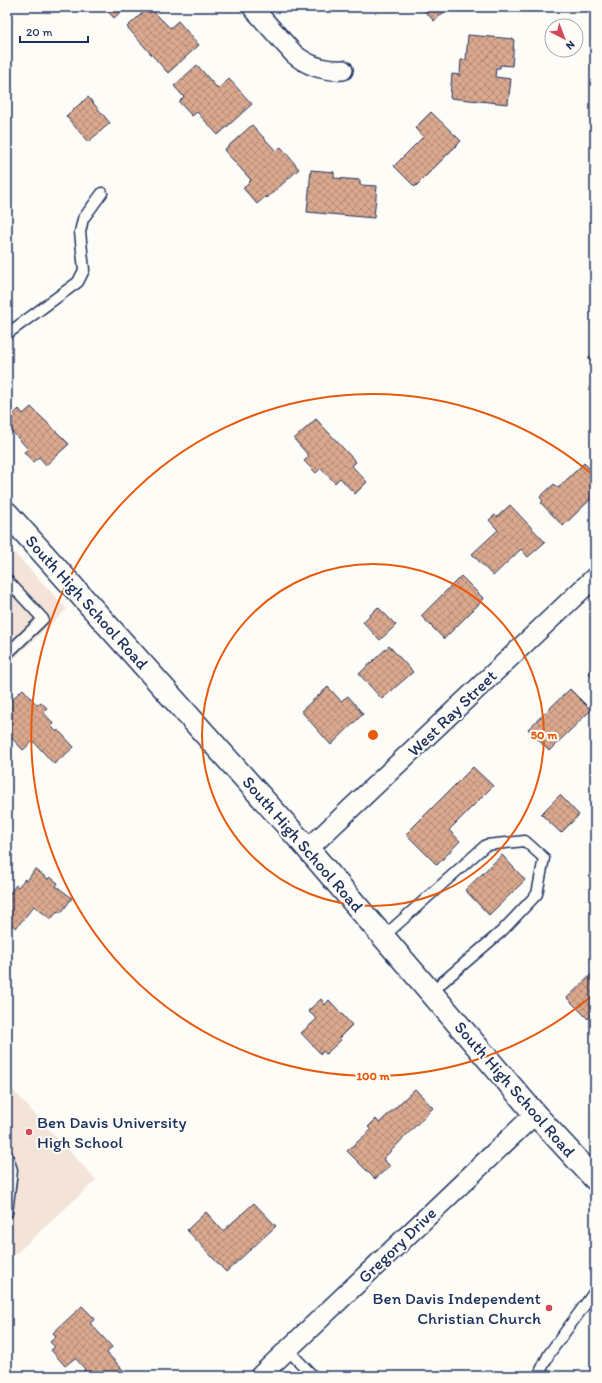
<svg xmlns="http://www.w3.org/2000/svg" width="602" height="1383" font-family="Itim,sans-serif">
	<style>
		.built { fill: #f3e3d8 }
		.building { fill: url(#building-cross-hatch); stroke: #1b2f5e }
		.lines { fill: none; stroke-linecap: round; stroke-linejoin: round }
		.lane-casing { stroke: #1b2f5e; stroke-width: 13 }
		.street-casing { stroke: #1b2f5e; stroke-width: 22 }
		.secondary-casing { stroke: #1b2f5e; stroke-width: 25 }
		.lane { stroke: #fdfcf7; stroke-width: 10 }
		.street { stroke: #fdfcf7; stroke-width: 19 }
		.secondary { stroke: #fdfcf7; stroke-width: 22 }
		.ring { fill: none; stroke: #e8590c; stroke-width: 2 }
		.poi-dot { fill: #d1495b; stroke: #fdfcf7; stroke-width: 1.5 }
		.labels { text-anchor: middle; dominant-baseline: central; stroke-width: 4; stroke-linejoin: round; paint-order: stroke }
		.street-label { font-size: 17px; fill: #1b2f5e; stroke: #fdfcf7 }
		.poi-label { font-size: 17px; fill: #1b2f5e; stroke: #fdfcf7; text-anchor: start }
		.centre { fill: #e8590c; stroke: #fdfcf7; stroke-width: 2 }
		.ring-label { font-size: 12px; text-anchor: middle; font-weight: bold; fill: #e8590c; stroke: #fdfcf7; stroke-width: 4; stroke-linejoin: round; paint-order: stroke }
	</style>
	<defs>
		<pattern id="building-cross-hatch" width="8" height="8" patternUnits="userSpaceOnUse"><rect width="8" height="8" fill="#dba98e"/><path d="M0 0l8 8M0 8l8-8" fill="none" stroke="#b18a77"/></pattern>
	</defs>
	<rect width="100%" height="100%" fill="#fdfcf7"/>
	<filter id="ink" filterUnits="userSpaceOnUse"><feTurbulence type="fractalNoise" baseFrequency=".025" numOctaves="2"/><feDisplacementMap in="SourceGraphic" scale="8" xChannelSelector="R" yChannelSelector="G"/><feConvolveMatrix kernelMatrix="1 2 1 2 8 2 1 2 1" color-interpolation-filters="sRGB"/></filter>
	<g filter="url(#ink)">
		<path class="built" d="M7 545 67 609 7 665Z
			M7 1084 96 1180 7 1262Z"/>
		<path class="building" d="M104 7H126L114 18Z
			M149 7 170 28 178 21 199 45 168 73 127 27Z
			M421 7H450L434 21Z
			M468 35 514 39 512 66 500 65V68H496L495 77 511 79 508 104 450 98 452 74 460 75 461 60H466Z
			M197 65 218 89 229 79 252 104 218 135 197 112 192 116 179 102 184 97 174 86Z
			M88 97 110 123 88 142 66 116Z
			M431 112 461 141 415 187 394 166 423 137 415 128Z
			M252 125 276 151 281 147 299 169 267 198 266 196 257 204 243 188 251 180 224 150Z
			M311 170 334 172V178L360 180V185L377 186 374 218 307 212Z
			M595 352V365L588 358Z
			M31 407 69 444 46 465 39 457 33 462 24 452 28 449 7 426V420L19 409 23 414Z
			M316 419 356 462 352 466 367 482 355 494 340 478 335 483 321 468 316 473 304 461 309 456 294 439Z
			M584 463 595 474V495L563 526 541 503 543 501 540 497 554 484 558 488Z
			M510 505 545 542 528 557 521 549 493 576 472 554 498 530 489 520 495 515 497 517Z
			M461 576 484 599 444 639 421 616Z
			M378 607 396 625 380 640 363 622Z
			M389 646 413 672 382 699 359 674Z
			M595 665V679L588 672Z
			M328 687 341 701 348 696 363 714 331 745 301 711Z
			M23 689 37 705 41 702 47 708 43 712 54 724 51 726 57 732 58 730 74 747 54 764 34 742H32L23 750 7 733V725L12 720 7 715V704Z
			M570 689 591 710 549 751 528 729Z
			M473 767 493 786 449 830 460 841 437 865 406 834Z
			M560 795 579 815 561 833 541 814Z
			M502 855 525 880 489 915 465 890Z
			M35 869 48 879 50 877 58 883 56 886 72 898 61 913 58 911 51 919 34 906 16 928 7 921V897L16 885 18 887 25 879 27 881Z
			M595 971V1012L588 1019 567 998Z
			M321 999 325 1005 329 1000 352 1025 339 1038 341 1040 326 1054 323 1051 321 1054 301 1033 317 1019 308 1011Z
			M415 1089 433 1108 383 1159 390 1166 375 1179 347 1151 371 1130 368 1127 376 1119 379 1123Z
			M254 1203 276 1226 226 1272 187 1230 206 1212 223 1231Z
			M82 1306 95 1319 90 1323 112 1347 107 1353 129 1376H78L85 1369 75 1358 65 1366 51 1350 55 1347 50 1342 56 1337 53 1333Z"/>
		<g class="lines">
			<defs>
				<path id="lane" d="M7 334 78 282 84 270 80 232 83 219 102 193
					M7 580 43 619 7 654
					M383 937 486 845 525 841 544 858 537 894 502 931 431 992
					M7 1155 12 1170 7 1213
					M287 1349 313 1376
					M538 1376 549 1354 595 1291"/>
				<path id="street" d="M252 7 294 54C308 66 325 71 343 70
					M308 849 595 577
					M260 1376 535 1114"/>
				<path id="secondary" d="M7 513 308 849 535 1114 595 1179"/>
			</defs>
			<use href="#lane" class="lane-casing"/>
			<use href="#street" class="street-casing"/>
			<use href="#secondary" class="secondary-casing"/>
			<use href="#lane" class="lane"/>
			<use href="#street" class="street"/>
			<use href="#secondary" class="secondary"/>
		</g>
	</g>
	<g class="ring">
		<circle cx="373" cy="735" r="171"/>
		<path d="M594 994A341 341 0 1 1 594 476"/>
	</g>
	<g class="poi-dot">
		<circle cx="29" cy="1132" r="4"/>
		<circle cx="549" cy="1308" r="4"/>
	</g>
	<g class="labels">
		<g class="street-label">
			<text transform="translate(87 602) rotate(48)">South High School Road</text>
			<text transform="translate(452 713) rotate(-44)">West Ray Street</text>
			<text transform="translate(303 844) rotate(49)">South High School Road</text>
			<text transform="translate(515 1089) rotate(49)">South High School Road</text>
			<text transform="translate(397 1245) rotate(-44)">Gregory Drive</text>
		</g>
		<g class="poi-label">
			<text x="37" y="1122">Ben Davis University<tspan x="37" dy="20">High School</tspan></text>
			<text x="541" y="1298" text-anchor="end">Ben Davis Independent<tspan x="541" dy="20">Christian Church</tspan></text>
		</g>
	</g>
	<circle cx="373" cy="735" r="6" class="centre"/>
	<g class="ring-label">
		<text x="544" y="739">50 m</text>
		<text x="373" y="1080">100 m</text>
	</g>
	<rect width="602" height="1383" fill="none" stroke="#fdfcf7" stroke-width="24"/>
	<rect x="12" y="12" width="578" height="1359" fill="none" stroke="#1b2f5e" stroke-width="1.5" filter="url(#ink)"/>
	<g transform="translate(564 38) rotate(138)"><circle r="19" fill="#fdfcf7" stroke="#a3aaba"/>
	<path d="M0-3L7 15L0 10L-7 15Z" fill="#d1495b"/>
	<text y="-6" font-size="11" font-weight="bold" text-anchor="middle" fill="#1b2f5e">N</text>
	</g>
	<path d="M20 36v6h68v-6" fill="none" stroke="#1b2f5e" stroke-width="2"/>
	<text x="26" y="36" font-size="12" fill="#1b2f5e" stroke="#fdfcf7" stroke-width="3" paint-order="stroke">20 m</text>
</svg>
